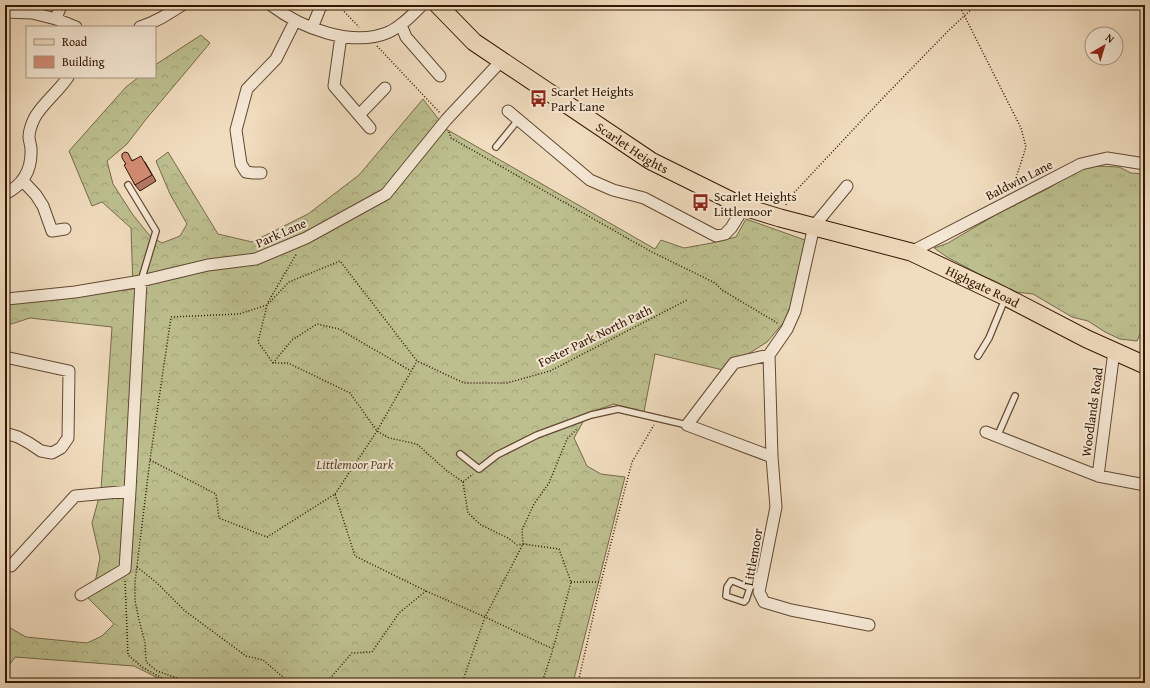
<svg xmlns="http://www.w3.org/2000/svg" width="1150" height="688" font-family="'Gentium Book Plus',serif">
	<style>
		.grass { fill: url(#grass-tufts); stroke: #786a49 }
		.forest { fill: url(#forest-crowns); stroke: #786a49 }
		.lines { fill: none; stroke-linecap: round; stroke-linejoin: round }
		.service-casing { stroke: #624832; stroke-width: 8 }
		.minor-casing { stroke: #624832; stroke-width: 13 }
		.primary-casing { stroke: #331603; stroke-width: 19 }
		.path { stroke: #331603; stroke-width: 1.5; stroke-dasharray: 1 2; stroke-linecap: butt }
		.service { stroke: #f5e8d5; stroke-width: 5.5 }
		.minor { stroke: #f5e8d5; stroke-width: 11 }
		.primary { stroke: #f0dcbe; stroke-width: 17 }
		.wall { fill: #b57865; stroke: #331603 }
		.building { fill: #d28c75; stroke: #331603 }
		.labels { text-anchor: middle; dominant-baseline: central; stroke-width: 4; stroke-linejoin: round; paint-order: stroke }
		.poi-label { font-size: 13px; fill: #331603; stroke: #f5e8d5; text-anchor: start }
		.street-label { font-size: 13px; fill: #331603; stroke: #f5e8d5 }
		.park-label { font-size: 13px; font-style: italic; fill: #5c492d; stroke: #f5e8d5 }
	</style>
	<defs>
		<pattern id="grass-tufts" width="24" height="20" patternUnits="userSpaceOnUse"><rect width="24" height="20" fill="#bdbf8f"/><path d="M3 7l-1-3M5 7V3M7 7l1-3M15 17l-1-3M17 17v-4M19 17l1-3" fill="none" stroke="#a3a37a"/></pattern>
		<pattern id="forest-crowns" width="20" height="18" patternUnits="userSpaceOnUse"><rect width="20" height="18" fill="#bdbf8f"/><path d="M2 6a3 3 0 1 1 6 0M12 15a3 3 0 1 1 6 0" fill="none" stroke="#a3a37a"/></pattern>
	</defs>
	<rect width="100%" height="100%" fill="#f0dcbe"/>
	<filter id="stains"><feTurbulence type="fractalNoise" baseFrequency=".005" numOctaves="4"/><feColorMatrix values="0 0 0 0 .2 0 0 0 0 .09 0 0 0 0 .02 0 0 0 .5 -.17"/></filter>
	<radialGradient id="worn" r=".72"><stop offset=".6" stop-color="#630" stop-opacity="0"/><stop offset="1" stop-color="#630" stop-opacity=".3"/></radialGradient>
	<path class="grass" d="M1096 166 1119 167 1131 173 1145 174V323L1137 341 1120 339 1105 332 1088 321 1072 317 1033 294 1015 292 997 282 979 274 947 257 934 248 948 243 997 214 1049 188 1081 168Z"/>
	<path class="forest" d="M201 35 210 43 147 118 127 144 107 161 113 184 133 215 150 236 162 243 180 236 187 224 170 194 156 161 168 152 218 234 252 242 308 214 359 175 423 99 446 129 655 249 661 240 684 248 712 243 736 237 746 219 805 240 792 302 784 322 767 342 723 370 655 354 644 412 614 404 588 413 574 438 587 466 601 474 625 477 573 683H168L134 666 15 657 5 671V625L26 637 87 643 102 636 114 624 87 597 96 578 100 558 92 523 101 490 112 327 30 318 5 326V302H26L133 289 131 228 102 202 92 206 69 151 126 87 139 77H155V65Z"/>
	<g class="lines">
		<defs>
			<path id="service" d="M496 147 518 120
				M128 185 156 231 141 281
				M978 356 989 338 1005 299
				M997 437 1015 396
				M460 454 479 469 497 455 537 435 591 415 618 409 687 425
				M750 588 733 581H731L727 587 726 596 744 602 746 600 750 588 756 581 758 575"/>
			<path id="minor" d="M271 5C301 28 353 48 389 32 402 26 412 15 422 5
				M5 12 32 13 56 19 76 27
				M56 19 61 5
				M401 25 406 37 440 76
				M140 27C156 22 168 14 182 5
				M312 28 320 8 323 5
				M341 36 334 86 370 128
				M508 111 590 180 613 190 644 198 716 236 725 234 731 228 744 207
				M359 115 385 88
				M261 173H253L246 172 241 164 236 130 247 89 276 59 295 21
				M23 181 36 195 43 206 52 231 65 229
				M5 194C23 185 32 170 31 149 31 145 29 141 29 137 29 131 32 123 35 117 43 103 59 91 68 77
				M911 252 1081 164 1107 158 1145 164
				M5 298 7 299 75 292 141 281 208 265 256 259 306 238 386 194 446 120 502 60
				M769 355 772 457 776 507 759 592 764 602 791 610 869 625
				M5 357 69 371 68 438 61 448 52 453 41 451 29 443 18 437 5 433
				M986 432 1098 476 1145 485
				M772 457 687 425 734 363 769 355 787 329 795 311 814 226 847 186
				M1098 476 1114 351
				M11 566 75 496 130 491
				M81 595 125 569 130 491 141 281"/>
			<g id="primary">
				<path id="s1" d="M438 5 474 42 651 161 744 207 780 218 911 252 1006 297 1087 339 1145 365"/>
			</g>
		</defs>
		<use href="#service" class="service-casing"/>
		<use href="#minor" class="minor-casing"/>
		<use href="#primary" class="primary-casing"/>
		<path class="path" d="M338 5 359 27
			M959 5 1021 128 1026 147 1013 187
			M377 46 440 113
			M449 132 451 138 650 251 715 283 722 290 779 324
			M786 205 790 197 880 101 949 30 976 5
			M268 302 297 253
			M267 305 258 342 273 363H288L350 393 377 431 389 438 417 444 446 470 463 482 473 474
			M273 363 292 340 317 324 339 329 411 371
			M150 460 216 494 219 518 267 537 335 494 355 556 426 591 485 617 553 649 571 582 559 549 523 544 485 617 462 683
			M463 482 468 513 481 525 508 538 517 545 523 544 522 530 534 504 549 483 567 439 578 428
			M335 494 377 431 417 361
			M137 567 157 583 185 611 246 656 263 660 290 683
			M125 581 128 655 142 667 171 683
			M571 582H601
			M191 683 157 671 146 662 145 643 139 620 135 601V582L150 460 171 317 239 314 267 305 289 282 340 261 417 361 464 383H507L550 371 687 300
			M326 683 352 653 372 652 399 613 426 591
			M542 683 553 649
			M578 683 601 582 621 504 632 462 654 425"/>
		<use href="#service" class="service"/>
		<use href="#minor" class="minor"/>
		<use href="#primary" class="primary"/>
	</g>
	<path class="wall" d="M133 160 145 162 156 181 140 191 135 185 126 164Z"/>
	<path class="building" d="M125 152 128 153 132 161 141 156 152 175 135 185 124 165 126 164 122 158V154Z"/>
	<defs>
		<symbol id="bus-bare" viewBox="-9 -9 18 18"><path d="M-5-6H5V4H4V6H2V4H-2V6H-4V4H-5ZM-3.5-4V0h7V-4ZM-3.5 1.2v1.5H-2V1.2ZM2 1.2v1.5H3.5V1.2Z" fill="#8f2418" stroke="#f5e8d5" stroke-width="2.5" paint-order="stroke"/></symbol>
	</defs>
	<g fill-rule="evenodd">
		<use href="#bus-bare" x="526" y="86" width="25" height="25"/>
		<use href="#bus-bare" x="688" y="190" width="25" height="25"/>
	</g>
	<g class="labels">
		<g class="poi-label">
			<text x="551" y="91">Scarlet Heights<tspan x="551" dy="15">Park Lane</tspan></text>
			<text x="714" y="196">Scarlet Heights<tspan x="714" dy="15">Littlemoor</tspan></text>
		</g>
		<g class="street-label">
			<text stroke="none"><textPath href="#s1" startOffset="242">Scarlet Heights</textPath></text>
			<text transform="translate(1019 180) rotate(-27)">Baldwin Lane</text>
			<text transform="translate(281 233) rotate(-24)">Park Lane</text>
			<text stroke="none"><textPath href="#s1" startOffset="621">Highgate Road</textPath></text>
			<text transform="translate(595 336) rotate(-26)">Foster Park North Path</text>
			<text transform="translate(1092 412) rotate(-82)">Woodlands Road</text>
			<text transform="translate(753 557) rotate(-80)">Littlemoor</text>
		</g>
		<g class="park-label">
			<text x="355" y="464">Littlemoor Park</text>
		</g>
	</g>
	<rect width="1150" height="688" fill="none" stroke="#f0dcbe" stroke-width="20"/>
	<rect x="6" y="6" width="1138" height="676" fill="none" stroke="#331603" stroke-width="2"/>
	<rect x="10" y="10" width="1130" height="668" fill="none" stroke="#331603"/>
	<rect x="26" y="26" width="130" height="52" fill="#f5e8d5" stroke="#a79481"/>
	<rect x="34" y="39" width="20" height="6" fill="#f0dcbe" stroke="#a79481"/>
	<text x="62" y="46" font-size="12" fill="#331603">Road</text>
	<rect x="34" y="56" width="20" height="12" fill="#d28c75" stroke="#a79481"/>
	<text x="62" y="66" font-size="12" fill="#331603">Building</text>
	<g transform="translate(1104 46) rotate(38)"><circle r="19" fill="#f5e8d5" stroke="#a79481"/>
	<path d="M0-3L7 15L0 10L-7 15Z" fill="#8f2418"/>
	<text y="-6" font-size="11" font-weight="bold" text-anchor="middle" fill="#331603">N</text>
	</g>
	<rect width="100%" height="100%" filter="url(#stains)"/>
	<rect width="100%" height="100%" fill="url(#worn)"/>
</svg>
